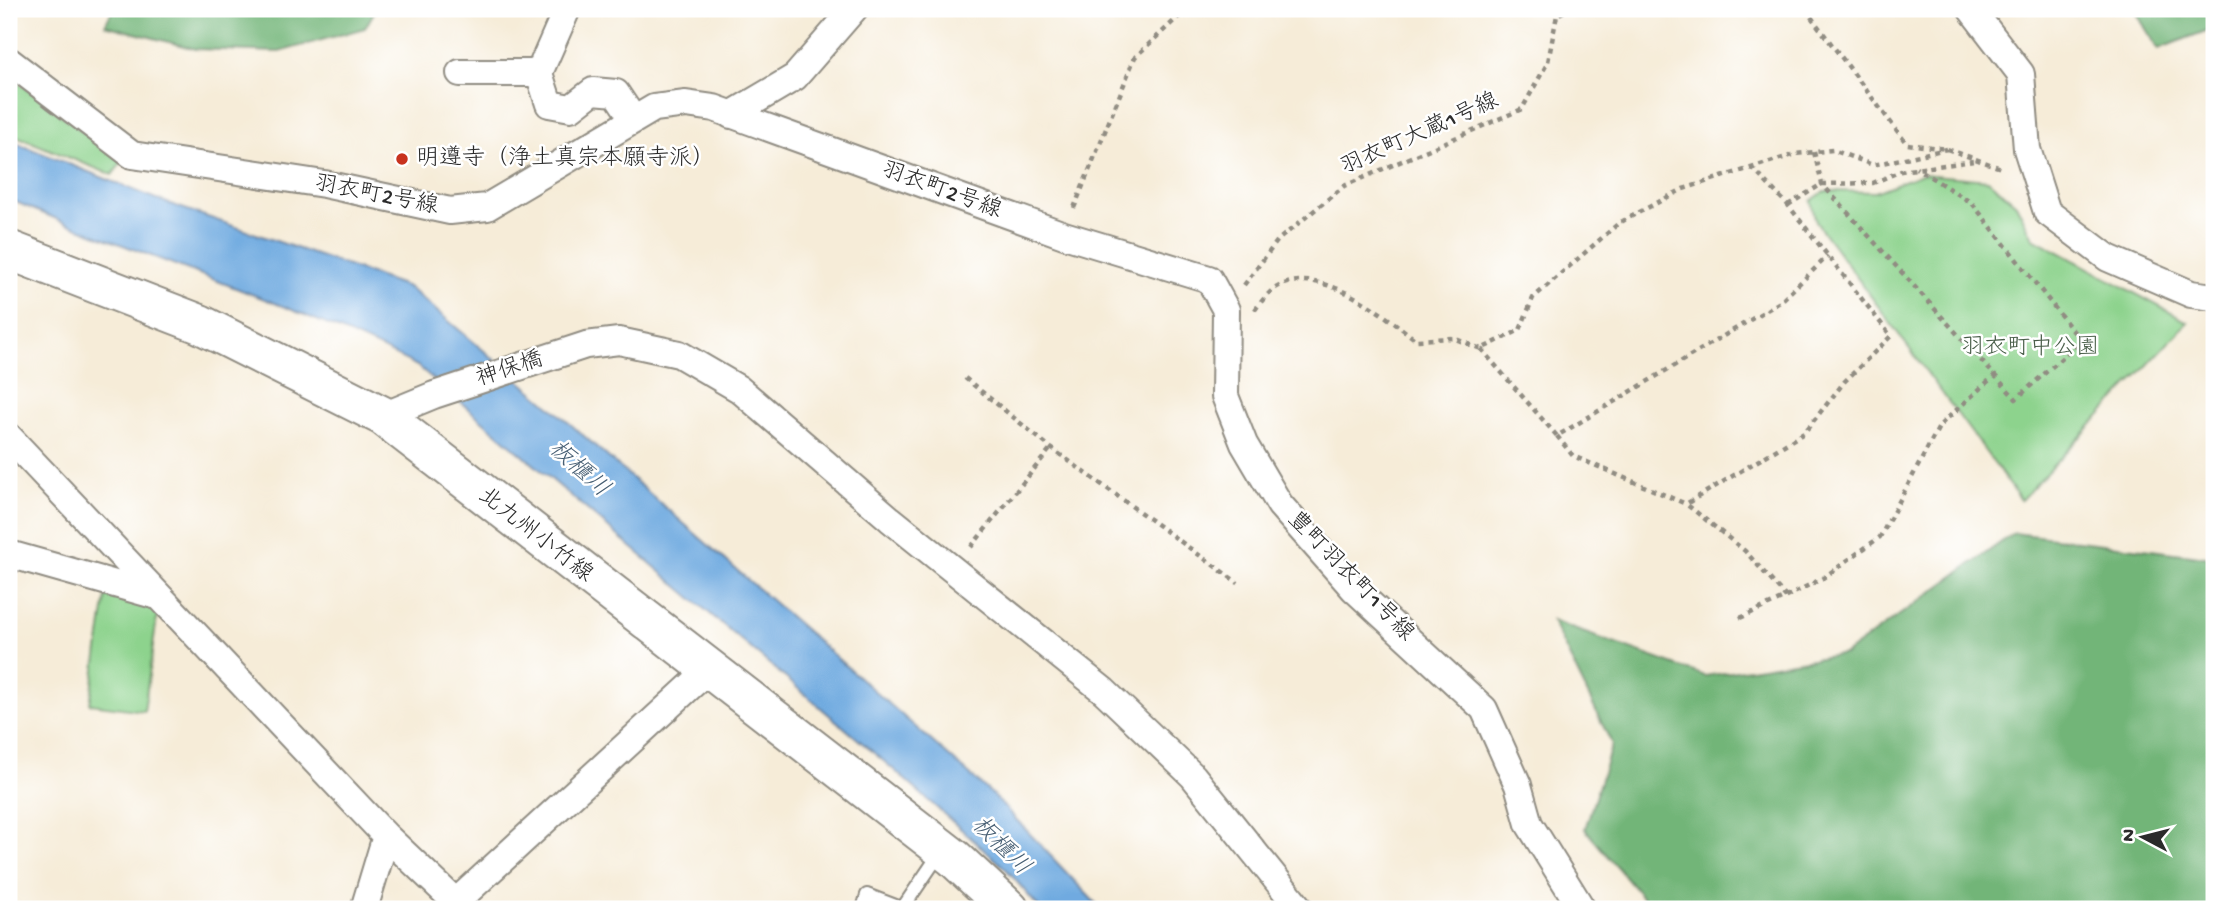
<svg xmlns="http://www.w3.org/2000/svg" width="2223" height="918" font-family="'Gochi Hand','Klee One',sans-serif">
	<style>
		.green { fill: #8dd38d; stroke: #5c7f5c; stroke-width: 2 }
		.forest { fill: #72b578; stroke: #4e7052; stroke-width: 2 }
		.water { fill: #6faae0; stroke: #4d6a86; stroke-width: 2 }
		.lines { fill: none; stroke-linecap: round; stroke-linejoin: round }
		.service-casing { stroke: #908c82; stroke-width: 16 }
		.minor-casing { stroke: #908c82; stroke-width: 30 }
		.primary-casing { stroke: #908c82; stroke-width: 42 }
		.path { stroke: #908c82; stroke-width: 4.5; stroke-dasharray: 5 5; stroke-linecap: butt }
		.service { stroke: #fff; stroke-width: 12 }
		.minor { stroke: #fff; stroke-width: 26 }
		.primary { stroke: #fff; stroke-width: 38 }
		.poi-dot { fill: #c8321e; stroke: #fff; stroke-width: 2.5 }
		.labels { text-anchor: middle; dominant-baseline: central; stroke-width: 5; stroke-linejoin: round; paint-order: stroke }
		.street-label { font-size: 23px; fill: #2b2b2b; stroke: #fff }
		.poi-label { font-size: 23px; fill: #2b2b2b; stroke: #fff; text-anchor: start }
		.park-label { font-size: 23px; fill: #485d48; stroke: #fff }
		.water-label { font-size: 24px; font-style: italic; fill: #465e73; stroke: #fff }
	</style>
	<rect width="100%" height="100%" fill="#fff"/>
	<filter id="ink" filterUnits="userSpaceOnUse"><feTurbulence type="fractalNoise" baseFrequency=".0143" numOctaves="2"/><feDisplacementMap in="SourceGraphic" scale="14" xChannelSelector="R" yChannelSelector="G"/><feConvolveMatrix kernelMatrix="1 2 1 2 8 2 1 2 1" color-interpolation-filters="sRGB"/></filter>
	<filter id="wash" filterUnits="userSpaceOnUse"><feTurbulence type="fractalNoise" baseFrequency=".00686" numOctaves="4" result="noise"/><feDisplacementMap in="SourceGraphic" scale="28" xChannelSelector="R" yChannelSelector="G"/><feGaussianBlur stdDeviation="1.57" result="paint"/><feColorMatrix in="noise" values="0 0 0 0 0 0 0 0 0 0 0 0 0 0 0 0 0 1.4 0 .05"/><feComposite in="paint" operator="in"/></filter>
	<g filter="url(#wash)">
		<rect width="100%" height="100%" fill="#f6ecd8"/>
		<path class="green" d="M9 75 122 162 112 175 9 133Z
			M1922 174 1988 180 2016 204 2033 238 2188 322 2021 500 1816 222 1811 201 1825 191 1875 192Z
			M106 596 160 608 157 617 144 711 90 704Z"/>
		<path class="forest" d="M113 9H376L365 28 279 52 195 49 105 25Z
			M2134 9H2214V28L2158 49Z
			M2014 533 2214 558V909H1652L1585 829 1612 744 1552 621 1705 676 1845 654Z"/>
		<path class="water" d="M9 140 156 199 408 287 551 407 993 795 1101 909H1040L1007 870 893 769 419 367C287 300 144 258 9 199Z"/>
	</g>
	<g filter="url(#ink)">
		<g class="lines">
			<defs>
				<path id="service" d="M863 909 867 895 901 908
					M902 909 940 853"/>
				<path id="minor" d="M567 9 539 73 549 104 571 108 593 91 616 93 634 120
					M1971 9 2021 74 2027 149 2047 212 2108 258 2191 294 2214 297
					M9 61 132 155 324 184 450 211 487 207 654 108 686 104 714 108 1064 235 1209 279 1226 310 1225 396 1244 444 1280 505 1354 589 1484 709 1518 785 1529 824 1582 909
					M460 73H539
					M731 115 795 77 854 9
					M383 416 434 395 586 345 619 341 679 354 739 389 890 519 1104 691 1193 776 1300 909
					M9 437 386 836 463 909
					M9 554 154 595
					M456 902 707 671
					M364 909 386 836"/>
				<path id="primary" d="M9 250 200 324 383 416 954 858 1009 909"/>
			</defs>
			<use href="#service" class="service-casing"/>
			<use href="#minor" class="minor-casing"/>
			<use href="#primary" class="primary-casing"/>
			<path class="path" d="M1805 9 1907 144 1947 149 2001 168
				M1814 152 1822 184 2016 399 2081 341 1972 203 1916 168
				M1788 205 1822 184 1873 183 1901 171 1974 161
				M1074 208 1135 57 1187 9
				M1244 285 1278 240 1344 186 1522 109 1548 62 1557 15 1569 9
				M1255 310C1260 303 1267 294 1274 289 1318 261 1382 313 1416 340L1453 338 1481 349 1520 330 1533 298 1619 223 1683 189 1796 154 1833 150 1873 165 1947 149
				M1481 349 1557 436 1780 302 1828 256
				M965 378 1051 448 1238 583
				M1557 436 1573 456 1686 504
				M971 547 1051 448
				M1786 597 1823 578 1880 537 1940 425 1995 375
				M1740 618 1786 597 1745 551 1686 504 1804 433 1845 381 1891 336 1788 205 1752 168"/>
			<use href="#service" class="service"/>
			<use href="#minor" class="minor"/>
			<use href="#primary" class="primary"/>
		</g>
	</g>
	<circle class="poi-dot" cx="402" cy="159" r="7"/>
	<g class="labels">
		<g class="street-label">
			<text transform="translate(1420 135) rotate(-24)">羽衣町大蔵1号線</text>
			<text transform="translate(941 191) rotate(20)">羽衣町2号線</text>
			<text transform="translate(376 196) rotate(11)">羽衣町2号線</text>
			<text transform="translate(510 370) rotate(-18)">神保橋</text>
			<text transform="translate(535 536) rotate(38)">北九州小竹線</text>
			<text transform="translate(1350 577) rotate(46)">豊町羽衣町1号線</text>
		</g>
		<g class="poi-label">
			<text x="416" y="159">明遵寺（浄土真宗本願寺派）</text>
		</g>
		<g class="park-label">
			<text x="2030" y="348">羽衣町中公園</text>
		</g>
		<g class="water-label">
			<text transform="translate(578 470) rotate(42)">板櫃川</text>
			<text transform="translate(1000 847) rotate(45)">板櫃川</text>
		</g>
	</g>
	<rect width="2223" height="918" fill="none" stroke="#fff" stroke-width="35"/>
	<g transform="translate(2143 837) rotate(277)" stroke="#ffffff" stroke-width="5" paint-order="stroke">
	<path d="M0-5L12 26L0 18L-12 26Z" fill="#2b2b2b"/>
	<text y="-10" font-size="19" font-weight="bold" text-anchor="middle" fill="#2b2b2b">N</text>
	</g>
</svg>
